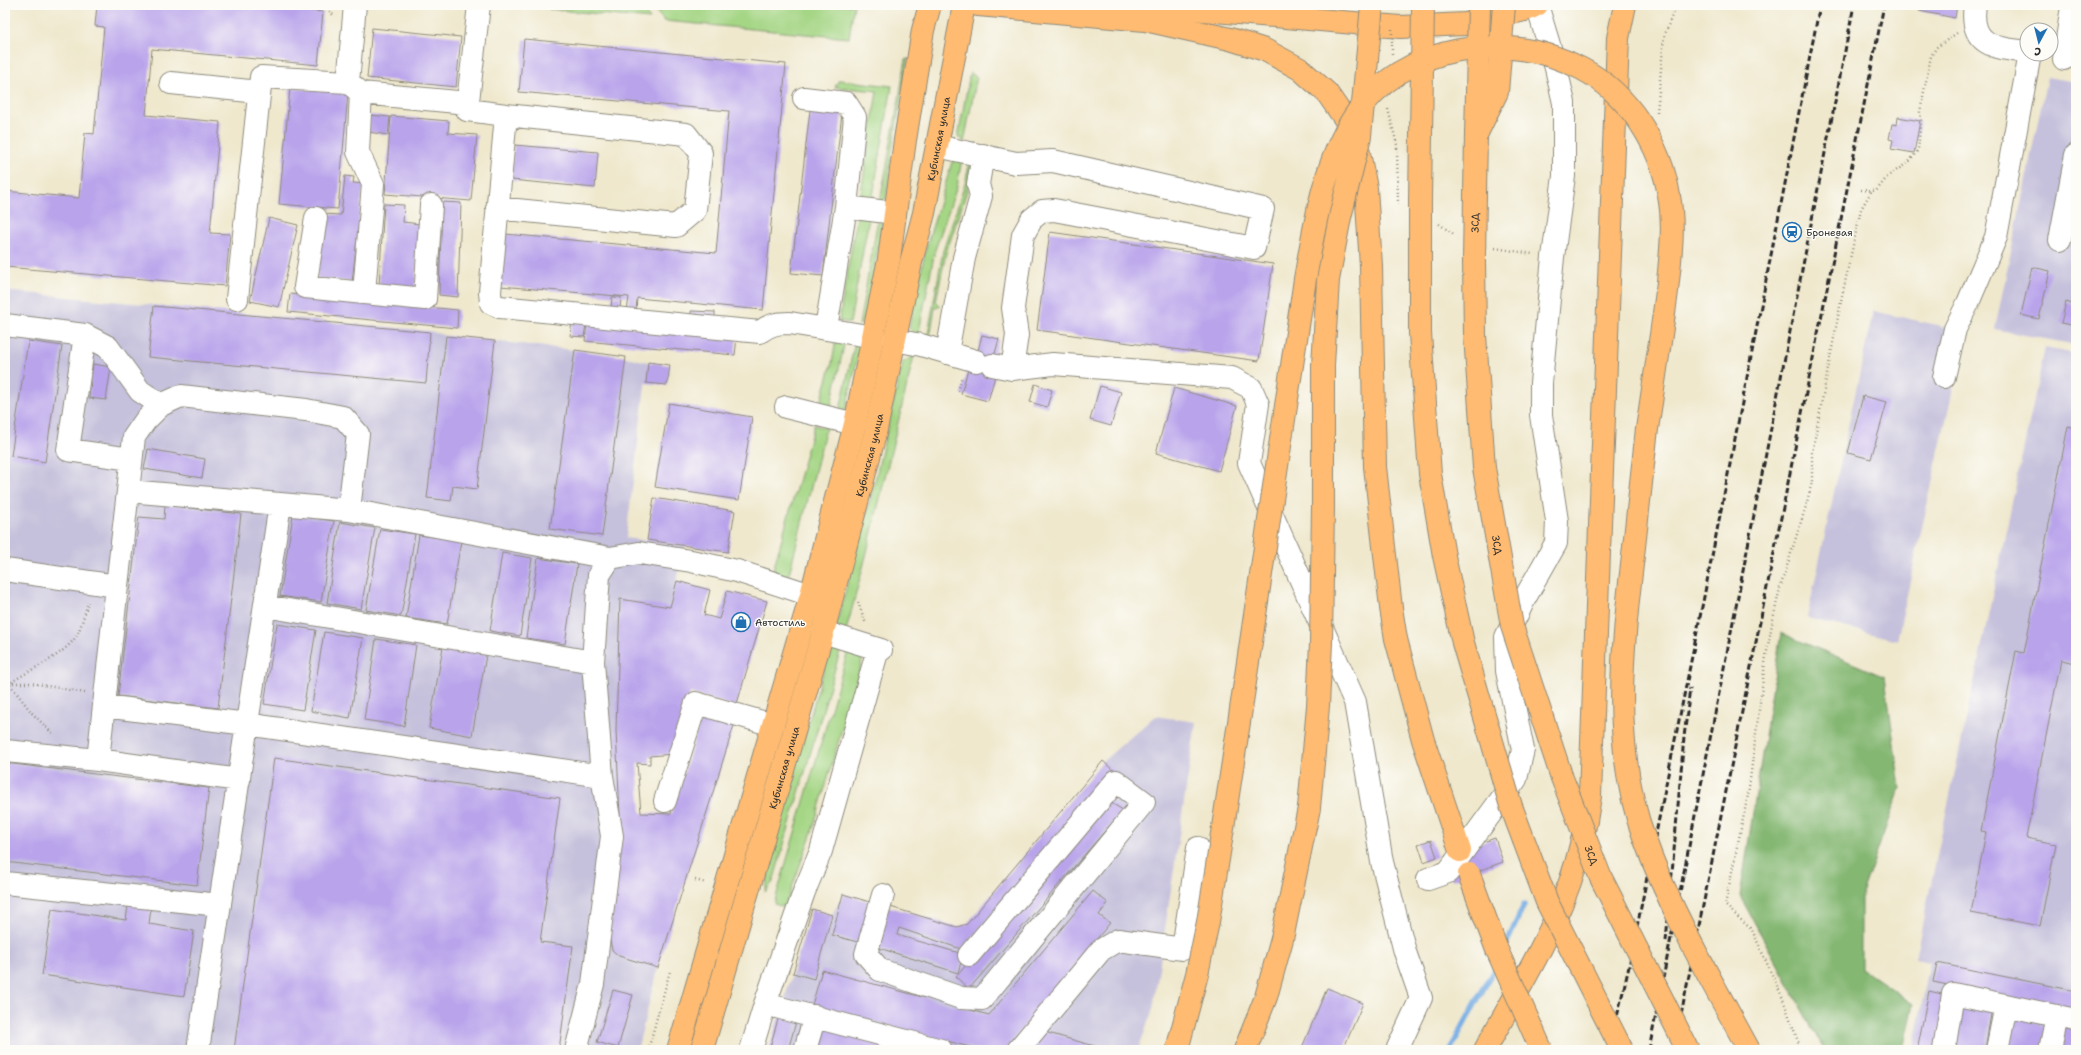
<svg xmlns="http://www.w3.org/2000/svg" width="2081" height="1055" font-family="'Shantell Sans',sans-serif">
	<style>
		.industrial { fill: #c5c0db }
		.green { fill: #a5d685; stroke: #688058 }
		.forest { fill: #84b772; stroke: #58714e }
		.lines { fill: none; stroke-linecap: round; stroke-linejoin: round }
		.stream { stroke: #76ade4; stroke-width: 5.5 }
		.building { fill: #b9a4eb }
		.minor-casing { stroke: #8d8a7c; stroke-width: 24 }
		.major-casing { stroke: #8d8a7c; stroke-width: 24 }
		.highway-casing { stroke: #8d8a7c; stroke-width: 24 }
		.path { stroke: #8d8a7c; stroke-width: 2.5; stroke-dasharray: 1 3; stroke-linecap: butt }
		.minor { stroke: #fff; stroke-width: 22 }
		.major { stroke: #febb71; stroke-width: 22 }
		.highway { stroke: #febb71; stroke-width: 22 }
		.rail { stroke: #2b2b2b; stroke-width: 3; stroke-dasharray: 6 3; stroke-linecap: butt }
		.major-bridge-casing { stroke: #8d8a7c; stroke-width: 24; stroke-linecap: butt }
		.highway-bridge-casing { stroke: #8d8a7c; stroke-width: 24; stroke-linecap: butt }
		.path-bridge { stroke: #8d8a7c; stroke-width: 2.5; stroke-dasharray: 1 3; stroke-linecap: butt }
		.major-bridge { stroke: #febb71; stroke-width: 22 }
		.highway-bridge { stroke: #febb71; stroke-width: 22 }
		.labels { text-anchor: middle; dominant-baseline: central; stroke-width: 3; stroke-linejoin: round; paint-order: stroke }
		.street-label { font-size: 10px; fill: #2b2b2b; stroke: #fdfcf7 }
		.poi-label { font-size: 10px; fill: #2b2b2b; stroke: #fdfcf7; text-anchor: start }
	</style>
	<rect width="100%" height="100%" fill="#fdfcf7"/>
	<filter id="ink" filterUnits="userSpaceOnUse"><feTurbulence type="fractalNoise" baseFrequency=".025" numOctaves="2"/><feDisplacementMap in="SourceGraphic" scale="8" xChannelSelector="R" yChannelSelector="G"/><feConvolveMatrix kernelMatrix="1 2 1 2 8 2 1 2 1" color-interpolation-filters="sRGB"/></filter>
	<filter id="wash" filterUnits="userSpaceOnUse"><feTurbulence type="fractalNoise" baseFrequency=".012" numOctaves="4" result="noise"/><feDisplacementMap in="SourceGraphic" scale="16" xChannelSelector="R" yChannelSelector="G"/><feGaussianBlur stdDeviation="0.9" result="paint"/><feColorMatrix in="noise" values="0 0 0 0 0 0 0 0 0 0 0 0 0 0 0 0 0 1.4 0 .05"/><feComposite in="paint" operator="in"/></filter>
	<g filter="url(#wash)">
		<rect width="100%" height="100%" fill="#efe8cd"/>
		<path class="industrial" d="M2047 77 2076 82V345L1995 329Z
			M5 291 430 331 446 336 575 350 626 357 648 362 626 538 685 546 670 607 620 599 616 730 620 816 610 940 612 950 619 956 658 968 637 1050H5Z
			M1873 311 1955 329 1966 330 1897 640 1807 618Z
			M2045 348 2076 354V1050H1913L1930 962 1915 959Z
			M1155 716 1196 722 1153 1009 1138 1050H769L812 909 832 915 843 894 957 927 967 924 1103 761Z"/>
		<path class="green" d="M555 5H639L650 19 549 9Z
			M651 5H854L849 38 664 21Z
			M906 59H908L892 151 886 199 880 202Z
			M970 73 977 77 964 142 958 137Z
			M839 80 892 86 872 201 860 199 877 91 835 87Z
			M957 158 962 159 957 186 935 250 918 337 909 328 926 248 952 162Z
			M970 161 972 162 969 185 946 253 936 301 941 306 935 308 930 336 927 339 943 251 965 184Z
			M857 216 869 218 850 323 839 321Z
			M878 219 882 223 865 322 859 325Z
			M836 339 845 340 830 411 819 409 832 363Z
			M855 342 860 347 846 409 839 414Z
			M914 356 866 556 846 631 836 626 873 489 903 362Z
			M814 425 826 428 788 578 772 574Z
			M835 647 841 648 773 882 765 892 781 814 830 649Z
			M848 651 857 653 862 661 812 832 785 907 774 904Z"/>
		<path class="forest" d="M1781 633 1885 677 1900 788 1861 897V968L1913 1004 1903 1050H1824L1740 896Z"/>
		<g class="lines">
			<path class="stream" d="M1504 949 1524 905
				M1450 1050 1497 964"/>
		</g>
		<g id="blocks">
			<path class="building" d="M97 5H275V7L323 12 318 65 152 49 146 115 220 122 210 233 230 234 225 286 5 267V191L79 198 85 133 94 134 104 27 95 26Z
				M1920 5H1957L1955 18 1919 11Z
				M372 28 461 37 456 87 367 78Z
				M524 39 786 64 763 310 637 298 636 312 627 311 629 297 500 286 505 234 716 253 729 111 519 92Z
				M290 88 348 93 338 209 279 204Z
				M810 110 842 113 823 276 791 273Z
				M370 115 390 117 388 135 368 132Z
				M391 116 449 121 448 133 477 135 471 201 385 194Z
				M1898 117 1920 121 1914 153 1891 149 1893 140 1889 139 1892 124 1897 125Z
				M514 145 598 152 595 188 511 180Z
				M345 176 354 177 353 183 365 184 362 195 352 282 317 278 324 214 341 215Z
				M442 202 461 203 458 297 439 295Z
				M384 204 404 205 403 222 420 224 415 290 379 286Z
				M269 218 298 225 279 307 250 301Z
				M1050 232 1273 264 1259 361 1037 330Z
				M2032 267 2050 271 2039 319 2021 315Z
				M290 294 458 310 457 328 288 312Z
				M612 297H621L620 310 611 309Z
				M2066 302 2076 305V326L2061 323Z
				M154 306 430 332 426 383 148 357Z
				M691 311 715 312V319L691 317Z
				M572 321 586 323 584 337 570 336Z
				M587 323 737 337 735 355 585 341Z
				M982 335 999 339 989 375 995 376 988 401 961 394 968 369 973 370Z
				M446 336 495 341 477 489 453 486 451 501 427 498Z
				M28 341 62 346 45 462 11 456Z
				M575 350 626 357 602 536 550 529Z
				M648 362 670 365 667 385 646 383Z
				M93 364 111 367 106 400 89 398Z
				M1035 384 1052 390 1047 407 1030 402Z
				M1100 386 1121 392 1111 426 1090 420Z
				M1174 388 1237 406 1219 471 1156 453Z
				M1863 396 1887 402 1871 459 1848 453Z
				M669 403 752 417 739 500 655 487Z
				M2068 426 2076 428V663L2061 660 2026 838 2056 844 2040 926 1971 913 1986 832 1981 831 2016 651 2024 653Z
				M148 449 205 459 202 478 144 469Z
				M654 498 735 511 728 552 647 540Z
				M165 505 241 514 218 708 118 696 139 517 164 519Z
				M293 515 334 521 321 602 280 596Z
				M340 522 375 528 361 609 327 603Z
				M380 529 415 534 401 616 366 610Z
				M419 535 461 541 447 624 406 618Z
				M502 553 532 558 520 636 490 631Z
				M538 558 577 564 565 644 526 638Z
				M677 581 710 590 704 615 719 619 727 591 767 601 736 707 690 693 673 754 650 756V764L637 763 641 813 671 814 703 712 735 722 658 968 619 956 612 950 610 940 620 816 616 730 620 599 670 607Z
				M277 624 316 630 303 710 264 704Z
				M324 632 363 638 350 718 311 711Z
				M376 639 416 645 404 726 364 720Z
				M443 647 486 655 472 736 429 728Z
				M274 758 560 798 540 942 573 946 559 1050H234Z
				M1103 761 1116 773 961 949 899 928 897 935 963 954 958 973 876 947 887 906 957 927 967 924Z
				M5 763 209 788 197 885 5 862Z
				M1106 800 1123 810 969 989 956 977Z
				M1495 838 1503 862 1452 880 1444 856Z
				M1431 840 1437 857 1424 862 1418 844Z
				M1093 891 1108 903 1099 915 1110 923 1011 1041 1008 1050H981L812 1005 822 970 989 1015Z
				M843 894 873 903 861 943 832 935Z
				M128 905 151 908 149 924 194 931 184 996 42 975 52 909 126 920Z
				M812 909 832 915 814 979 793 973Z
				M1937 963 2076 991V1011L1933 982Z
				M1327 988 1363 1003 1343 1050H1301Z
				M613 990 633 995 618 1048 597 1042Z
				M1929 991 1946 995 1935 1050H1917Z
				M1957 1003 1992 1008 1985 1050H1947Z
				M779 1016 796 1022 788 1050H769Z
				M2014 1016 2046 1026 2042 1050H2007Z
				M823 1027 905 1050H817Z
				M2062 1027 2076 1031V1050H2056Z
				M1041 1031 1098 1047 1097 1050H1028L1029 1046 1036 1048Z"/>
		</g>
	</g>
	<g filter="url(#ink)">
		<use href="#blocks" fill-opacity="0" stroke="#8d8a7c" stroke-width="1"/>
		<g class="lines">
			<defs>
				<path id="minor" d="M479 5 467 110 506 115 490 292 491 303 500 307 760 332C770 324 778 323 790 323L874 337
					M1975 5C1969 45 1994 48 2027 52
					M2064 59 2071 13
					M348 82 355 5
					M171 83 259 92
					M361 93 358 152 373 184 364 293 425 299 431 205
					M804 98 846 103 855 117 846 207 826 328
					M937 146 1016 163 1053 161 1263 209 1254 248 1054 210 1042 211 1032 219 1023 235 1013 308 1017 335 1012 369
					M846 207 895 213
					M497 208 676 226 695 210 701 153 686 134 506 115
					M316 218 305 287 364 293
					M2060 240 2076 155
					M237 299 261 77 348 82 361 93 468 103
					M5 325 85 335 108 347 140 391 161 405
					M85 335 68 450 131 459
					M894 340 921 345 976 361
					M947 353 964 258 981 196 978 184 983 155
					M992 365 1012 369 1053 364 1232 378 1251 388 1258 404 1249 463 1355 702 1382 862 1405 952 1421 998 1397 1050
					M1944 377 1955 329 1968 303 1996 237 2030 54
					M786 407 855 424
					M128 491 134 437 145 421 161 405 181 396 306 410 343 417 358 434 349 510 280 504
					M349 510 610 558
					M5 570 117 586 128 491 280 504 198 1050
					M265 606 593 662
					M823 632 881 650
					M878 649 821 851 804 892 765 1004 941 1050
					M104 706 247 724 602 776
					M5 751 98 760 117 586
					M98 760 239 780
					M665 801 696 703 773 725
					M1428 879 1448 872 1516 779 1523 750 1507 671 1506 637 1526 596 1556 543 1557 521 1541 415V383L1553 257 1564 176V103L1556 68 1537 5
					M5 883 220 905
					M883 895 866 954 880 970 961 998 982 999 1144 802 1116 781 969 955
					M576 1050 593 984 612 836 602 776 593 662 599 575 610 558 639 553 691 561 737 571 811 595
					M751 1050 765 1004
					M805 1050 815 1016
					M1018 1050 1101 950 1118 940 1183 949 1198 848
					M1944 1050 1953 994 2076 1020
					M1997 1050 2006 1005
					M2050 1050 2057 1016"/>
				<g id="major">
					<path d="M978 5 1145 20 1230 39 1265 50 1300 69 1327 93 1345 119 1359 153 1366 188 1371 266 1375 467 1391 608 1396 639 1423 740 1460 851"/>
					<path d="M1148 19 1192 9 1400 27 1466 24 1529 9 1537 5"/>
					<path d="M678 1050 811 595 855 424 889 259 905 140 923 30 930 5"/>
					<path id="s1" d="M702 1050 823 632 875 434 911 262 924 213 964 5"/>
					<path d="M1245 1050 1266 997 1282 939 1309 808"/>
					<path d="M1485 1050C1515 995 1549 941 1570 882 1580 854 1586 825 1590 796L1618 38 1625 5"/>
				</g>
				<path id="highway" d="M1475 194 1476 135
					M1474 261 1475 335 1484 468"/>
			</defs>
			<use href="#minor" class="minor-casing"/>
			<use href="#major" class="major-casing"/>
			<use href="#highway" class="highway-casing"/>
			<path class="path" d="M324 5 334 16
				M2048 5 2052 9
				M1388 109 1397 145 1398 204
				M1657 112 1664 37 1676 5
				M1861 190 1876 191 1888 176 1909 162 1918 150 1921 120 1920 112 1931 56 1937 47 1957 33
				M1439 224 1455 235
				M1495 248 1533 254
				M958 391 962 376
				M858 602 866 624
				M5 678 32 713 54 735
				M13 683H32L85 693
				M5 687C26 670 63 658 77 635 82 625 85 612 88 602
				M695 880 706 883
				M648 1050 670 971
				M1801 1050 1783 999 1752 930 1725 905 1748 795 1766 656 1773 619 1780 588 1806 506 1812 482V453L1842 296 1861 209 1871 192"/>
			<use href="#minor" class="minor"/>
			<use href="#major" class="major"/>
			<use href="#highway" class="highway"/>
			<path class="rail" d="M1666 941 1684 737 1690 688
				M1609 1050 1628 971 1701 612 1820 5
				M1649 1050 1854 5
				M1674 1050 1884 5"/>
			<defs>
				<path id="major-bridge" d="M1476 135 1497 92 1504 5
					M1309 808 1318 706 1321 643 1323 506V365L1328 280 1340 217 1360 136 1372 5
					M1469 874 1497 950 1541 1049
					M1177 1050 1197 974 1208 922C1236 750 1260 578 1286 406 1292 363 1299 321 1305 279 1315 224 1323 165 1354 117 1402 43 1507 29 1582 69 1628 93 1661 145 1669 196 1675 227 1670 260 1667 291 1661 337 1654 383 1647 429 1642 471 1638 513 1633 556 1622 650 1611 749 1645 840 1670 911 1713 983 1749 1050"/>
				<g id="highway-bridge">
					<path d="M1423 5 1420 199V333L1430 474 1444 556 1463 643 1511 806 1547 902 1622 1050"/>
					<path d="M1476 135 1479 5"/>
					<path id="s2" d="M1474 261 1475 194"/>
					<path id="s3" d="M1484 468 1512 626 1562 778 1600 876 1688 1050"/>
				</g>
			</defs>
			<use href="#major-bridge" class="major-bridge-casing"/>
			<use href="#highway-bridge" class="highway-bridge-casing"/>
			<path class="path-bridge" d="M1392 29V54"/>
			<use href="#major-bridge" class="major-bridge"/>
			<use href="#highway-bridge" class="highway-bridge"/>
		</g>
	</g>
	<defs>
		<symbol id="station-ring" viewBox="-11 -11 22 22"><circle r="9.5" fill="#fdfcf7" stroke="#1f6fb2" stroke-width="1.5"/><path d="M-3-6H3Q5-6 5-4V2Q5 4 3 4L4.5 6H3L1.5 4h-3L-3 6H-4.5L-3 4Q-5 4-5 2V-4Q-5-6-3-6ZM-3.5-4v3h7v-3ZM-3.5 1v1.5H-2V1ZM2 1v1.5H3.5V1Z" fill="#1f6fb2"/></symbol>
		<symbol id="shop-ring" viewBox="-11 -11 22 22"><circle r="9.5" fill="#fdfcf7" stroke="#1f6fb2" stroke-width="1.5"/><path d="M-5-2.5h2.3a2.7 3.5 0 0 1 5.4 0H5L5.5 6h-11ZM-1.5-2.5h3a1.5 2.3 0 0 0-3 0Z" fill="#1f6fb2"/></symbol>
	</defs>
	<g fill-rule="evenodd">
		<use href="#station-ring" x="1781" y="221" width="22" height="22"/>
		<use href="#shop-ring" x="730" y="611" width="22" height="22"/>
	</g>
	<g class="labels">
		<g class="street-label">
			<text stroke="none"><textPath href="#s1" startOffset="942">Кубинская улица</textPath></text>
			<text stroke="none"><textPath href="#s2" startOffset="38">ЗСД</textPath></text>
			<text stroke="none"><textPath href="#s1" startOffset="618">Кубинская улица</textPath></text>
			<text stroke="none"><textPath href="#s3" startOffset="78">ЗСД</textPath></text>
			<text stroke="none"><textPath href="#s1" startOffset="294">Кубинская улица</textPath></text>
			<text stroke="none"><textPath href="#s3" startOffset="403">ЗСД</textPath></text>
		</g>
		<g class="poi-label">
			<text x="1806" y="232">Броневая</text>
			<text x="755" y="622">Автостиль</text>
		</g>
	</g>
	<rect width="2081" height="1055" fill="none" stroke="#fdfcf7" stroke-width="20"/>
	<g transform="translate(2039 42) rotate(187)"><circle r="19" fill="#fdfcf7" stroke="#a9a8a5"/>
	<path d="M0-3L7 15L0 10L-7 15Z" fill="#1f6fb2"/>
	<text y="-6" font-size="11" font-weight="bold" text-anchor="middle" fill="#2b2b2b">С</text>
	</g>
</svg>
